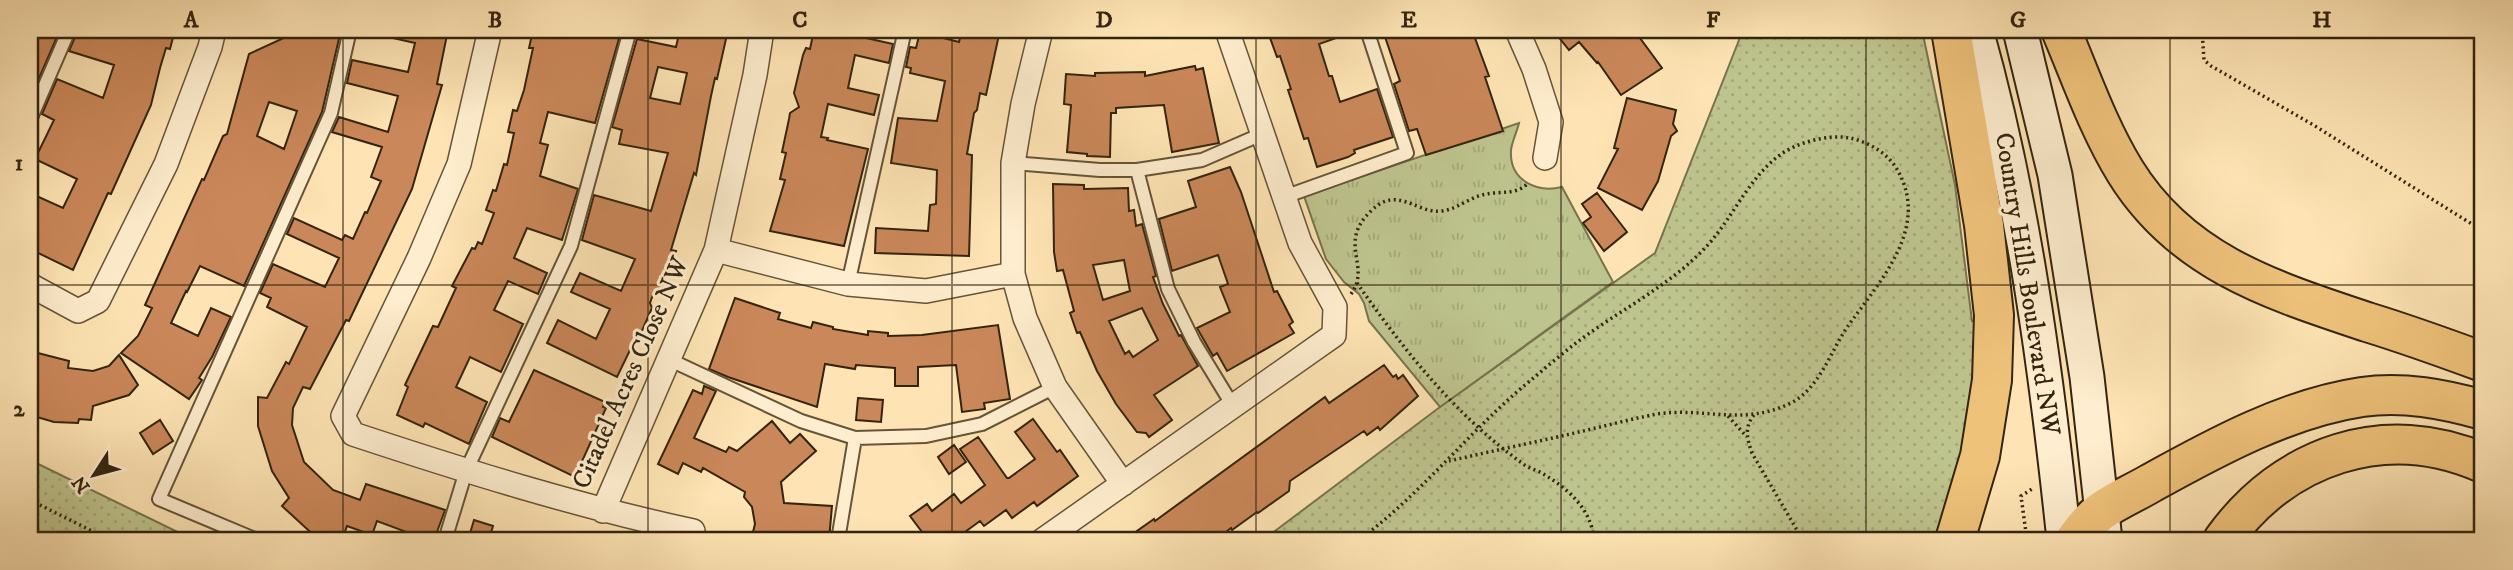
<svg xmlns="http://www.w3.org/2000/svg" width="2513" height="570" font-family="'IM FELL DW Pica',serif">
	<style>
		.grass { fill: url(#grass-dots); stroke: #78744e; stroke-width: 2 }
		.park { fill: url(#park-tufts); stroke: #78744e; stroke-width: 2 }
		.building { fill: #ca8759; stroke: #33240f; stroke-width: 2; fill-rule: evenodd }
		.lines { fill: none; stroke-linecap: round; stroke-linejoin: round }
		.service-casing { stroke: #665438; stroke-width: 16 }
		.minor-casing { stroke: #665438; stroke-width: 26 }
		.secondary-casing { stroke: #33240f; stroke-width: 37 }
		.motorway-casing { stroke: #33240f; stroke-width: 42 }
		.path { stroke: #33240f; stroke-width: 3.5; stroke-dasharray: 2 3.5; stroke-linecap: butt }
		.service { stroke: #feedce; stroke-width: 12 }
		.minor { stroke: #feedce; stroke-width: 23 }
		.secondary { stroke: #feedce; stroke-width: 33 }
		.motorway { stroke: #efc27a; stroke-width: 38 }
		.grid { fill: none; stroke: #33240f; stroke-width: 2; stroke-opacity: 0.55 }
		.labels { text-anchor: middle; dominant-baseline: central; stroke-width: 6; stroke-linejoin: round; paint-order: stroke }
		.street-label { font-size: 26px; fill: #33240f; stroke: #feedce }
		.neatline { fill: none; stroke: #33240f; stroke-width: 2.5 }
		.grid-label { font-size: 23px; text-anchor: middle; font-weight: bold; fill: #33240f }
	</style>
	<defs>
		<pattern id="grass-dots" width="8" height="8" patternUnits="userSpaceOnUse" patternTransform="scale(1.75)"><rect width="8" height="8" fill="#bec48e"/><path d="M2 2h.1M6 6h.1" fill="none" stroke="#a4a879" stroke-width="1.8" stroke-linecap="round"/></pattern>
		<pattern id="park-tufts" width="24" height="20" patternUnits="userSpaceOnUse" patternTransform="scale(1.75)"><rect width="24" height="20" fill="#bec48e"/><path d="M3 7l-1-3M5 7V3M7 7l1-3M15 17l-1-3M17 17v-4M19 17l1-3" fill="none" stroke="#a4a879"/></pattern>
	</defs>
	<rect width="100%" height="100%" fill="#fee4b4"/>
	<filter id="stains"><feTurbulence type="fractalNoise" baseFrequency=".00286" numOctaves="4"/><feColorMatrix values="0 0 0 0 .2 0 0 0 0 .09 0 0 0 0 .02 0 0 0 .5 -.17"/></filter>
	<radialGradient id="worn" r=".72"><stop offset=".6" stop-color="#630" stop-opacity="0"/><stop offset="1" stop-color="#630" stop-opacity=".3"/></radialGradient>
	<path class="grass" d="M1743 30H1922L1955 185 1972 321 1983 325 1948 540H1263L1440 407 1655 253Z
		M30 460 194 540H30Z"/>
	<path class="park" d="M1519 123C1517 132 1512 141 1511 150 1509 181 1537 193 1562 187L1613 282 1440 407 1369 321 1364 303 1359 294 1344 282 1326 259 1304 196Z"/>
	<path class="building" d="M38 30H60L30 99V54Z
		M78 30H175L170 49 166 48 160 68 151 105 111 194 108 193 73 270 30 249V193L63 208 77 179 35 159 54 120 42 114 57 79 103 98 114 65 69 51Z
		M301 30H341L322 112 244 286 200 266 187 292 186 291 171 323 198 336 211 308 231 317 212 357 199 378 202 380 189 399 121 353 138 336 152 308 145 305 202 179 204 180 223 136 227 134 249 54ZM269 102 297 111 284 149 257 136Z
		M385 30H448L437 84 442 85 412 189 349 321 346 320 310 389 303 387 293 408 292 425 304 462 333 490 360 500 366 484 445 510 434 540H410L412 534 377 521 372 535 347 526 342 540H319L282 506 289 498 272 471 258 426V397L267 398 286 362 289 364 307 327 267 307 271 298 260 293 273 264 325 287 339 258 287 234 294 218 342 240 345 235 353 239 365 212 367 213 381 181 371 177 382 147 332 132 339 117 388 132 398 96 347 83 352 60 408 72 415 43 384 36Z
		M533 30H617L616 34 620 35 595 123 548 112 540 143 548 145 540 176 578 189 562 240 527 228 514 258 547 273 538 294 508 281 494 310 523 324 501 372 470 357 456 387 487 402 469 444 425 423 423 427 397 415 408 387 405 385 433 326 438 327 456 288 452 286 463 265 472 248 475 249 478 242 482 244 494 213 486 210 493 190 496 191 504 164 507 165 514 133 508 132 513 110 517 111 524 90 533 48H529Z
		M680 30H728L717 79 715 78 711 96 696 175 694 173 671 250 676 251 661 286 654 292 650 303 652 308 634 349 631 348 617 377 547 343 558 320 596 339 610 309 571 292 580 273 621 291 635 259 582 240 594 195 651 211 668 153 619 144 622 130 612 127 637 39 676 47ZM658 67 687 73 680 104 650 98Z
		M814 30H858L857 36 893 44 889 63 855 55 848 88 879 95 874 115 828 104 821 137 828 138 827 140 868 149 844 246 770 231 785 180 780 179 786 153 782 152 789 119 790 113 799 107 794 93 803 55 806 48 810 49Z
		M962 30H1000L986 95 980 93 977 110 974 113 967 154 972 155 969 256 875 253 876 228 928 231 930 205 936 204 937 170 891 163 898 118 937 121 945 81 910 73 911 68 906 67 910 47 916 48 920 32 959 42Z
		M1285 30H1353V32L1319 44 1329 76H1332L1340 102 1377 89 1393 137 1354 150 1355 153 1348 157 1317 167 1308 138 1304 139 1288 90 1291 89 1280 56 1277 57 1269 35Z
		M1396 30H1472L1489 76 1485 77 1503 131 1426 155 1417 129 1409 131 1394 84 1400 81 1384 34Z
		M1553 30H1634L1662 68 1621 95 1598 62 1597 63 1579 42 1569 50Z
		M1195 66 1196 70 1203 68 1219 143 1172 152 1164 105 1116 108V113H1111L1110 157 1087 156V154L1067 152 1071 105 1064 104 1066 74 1095 76V73L1145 72V76Z
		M1627 98 1676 110 1673 124 1677 131 1671 136 1658 181 1642 210 1598 188 1618 149 1614 148Z
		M1230 167 1241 192 1274 292 1277 291 1293 322 1289 325 1294 333 1227 371 1217 353 1213 356 1197 328 1230 312 1220 287 1228 284 1218 255 1172 271 1159 219 1196 207 1188 181Z
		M1053 184 1084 185V189L1128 188 1129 211 1134 210 1136 226 1142 224 1156 276 1153 277 1163 304 1179 336 1181 335 1198 366 1154 395 1172 420 1149 437 1146 433 1137 432 1116 404 1097 371 1080 332 1077 333 1070 313 1074 311 1063 270 1057 271 1054 252ZM1124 260 1130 291 1103 300 1093 265ZM1142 308 1158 340 1133 357 1129 351 1125 354 1109 321Z
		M1597 193 1627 232 1604 251 1583 223 1591 217 1582 204Z
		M735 298 780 313 778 319 811 328 813 322 833 327V329L868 335V331L888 333V336L922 335 998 325 1010 399 984 403 985 409 962 412 956 365 918 367V386H895V368L856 365 855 369 825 364 817 407 728 377 709 369Z
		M30 351 69 361 68 368 93 371 109 366 119 355 138 385 129 395 93 406 91 420 79 419 78 423 54 422 30 415Z
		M1384 365 1393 377 1396 375 1398 379 1403 375 1418 396 1380 430 1378 427 1367 435 1364 431 1290 481 1289 491 1258 513 1257 512 1232 530 1231 528 1222 535 1221 533 1211 540H1144L1137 531 1154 519 1155 521 1325 397 1329 403Z
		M534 370 605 402 603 407 606 408 575 477 492 437 500 418 509 422Z
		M704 386 716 391 694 438 726 452 729 447 737 451 772 421 790 443 800 434 816 451 781 482 784 503 832 506 829 540H751L755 524 752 507 744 497 745 492 703 468 701 472 683 463 678 474 658 464 693 390 702 394Z
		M858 398 883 400 881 422 856 420Z
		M1033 419 1057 452 1060 450 1078 476 1037 506 1034 502 1012 518 1006 510 984 526 980 521 954 540H928L910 516 927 504 932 511 954 494 961 503 985 485 960 449 978 437 1007 478H1009L1035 459 1015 432Z
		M160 420 173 441 153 454 140 433Z
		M954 445 966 462 949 474 938 457Z
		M474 520 493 526 489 540H468Z"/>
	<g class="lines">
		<defs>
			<path id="service" d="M30 120 69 30
				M1013 163 1100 170H1137L1202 160 1262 134
				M1137 170 1168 289 1194 342 1233 406
				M1284 197 1407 153 1367 30
				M848 284 905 30
				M668 359 801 421 855 438 926 436 982 424 1055 387
				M257 540 159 499 331 113 350 30
				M445 540 466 471 571 246 630 30
				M838 540 855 438"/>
			<path id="minor" d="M490 30 459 164 419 258 343 416 353 434C465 471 577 506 693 531
				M1041 30 1023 104 1013 163V274L1025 318 1055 387 1123 484
				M1517 30 1534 69 1551 122 1545 158
				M716 250 848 284 926 291 1013 274
				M30 285 78 311 98 301 166 164 210 47 214 30
				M603 511 716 250 755 75 762 30
				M1043 540 1334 335 1335 307 1300 243 1227 30"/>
			<path id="secondary" d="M1976 30C2023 197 2046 368 2064 540
				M2020 30 2055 175 2087 377 2105 540"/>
			<path id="motorway" d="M1951 30 1984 225 1994 315 1992 380 1980 456 1955 540
				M2061 30C2081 77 2098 127 2125 171 2181 262 2271 290 2367 322 2406 334 2445 348 2483 362
				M2075 540C2082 530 2090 520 2100 512 2115 501 2134 493 2151 483 2216 447 2288 408 2362 397 2403 391 2444 399 2483 410
				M2223 540C2284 455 2385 420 2483 463"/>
		</defs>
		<use href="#service" class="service-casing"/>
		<use href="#minor" class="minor-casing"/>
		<use href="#secondary" class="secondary-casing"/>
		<use href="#motorway" class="motorway-casing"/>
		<path class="path" d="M2202 30 2204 60 2211 66 2315 126 2483 231
			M1357 283C1403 349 1456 416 1522 463 1529 469 1538 470 1545 475 1570 490 1592 511 1594 540
			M1351 294C1372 266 1336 243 1372 210 1398 185 1416 214 1442 211 1458 209 1471 196 1487 194 1501 191 1518 195 1528 183
			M1754 415C1744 427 1747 439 1752 453L1797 530 1793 540
			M1728 416 1747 437
			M30 500 110 540
			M1359 540C1420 495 1467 434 1525 385 1542 371 1559 356 1576 343 1618 311 1668 287 1705 248 1732 220 1748 178 1780 155 1797 142 1830 134 1850 138 1869 142 1889 154 1898 171 1930 228 1880 281 1848 326 1830 352 1819 390 1789 404 1742 426 1704 407 1657 414 1631 419 1605 426 1579 432 1536 442 1492 451 1449 461
			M2027 540 2021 496 2032 489"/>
		<use href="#service" class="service"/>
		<use href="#minor" class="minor"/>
		<use href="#secondary" class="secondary"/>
		<use href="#motorway" class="motorway"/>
	</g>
	<path class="grid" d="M343 30V540M648 30V540M952 30V540M1256 30V540M1561 30V540M1866 30V540M2170 30V540M30 285H2483"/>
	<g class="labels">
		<g class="street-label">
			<text transform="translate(2027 284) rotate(81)">Country Hills Boulevard NW</text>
			<text transform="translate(631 373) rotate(-66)">Citadel Acres Close NW</text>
		</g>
	</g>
	<rect width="2513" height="570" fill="none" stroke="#fee4b4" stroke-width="77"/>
	<g transform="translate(94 475) rotate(234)" stroke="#feedce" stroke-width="5" paint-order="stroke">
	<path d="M0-5L12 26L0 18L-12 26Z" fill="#33240f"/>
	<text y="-10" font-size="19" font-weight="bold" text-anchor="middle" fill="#33240f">N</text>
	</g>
	<rect x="38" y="38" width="2436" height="494" class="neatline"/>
	<g class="grid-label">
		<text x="191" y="27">A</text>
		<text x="495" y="27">B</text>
		<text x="800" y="27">C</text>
		<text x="1104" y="27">D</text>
		<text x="1409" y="27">E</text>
		<text x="1713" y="27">F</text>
		<text x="2018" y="27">G</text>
		<text x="2322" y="27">H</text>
		<text x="19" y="170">1</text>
		<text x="19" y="416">2</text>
	</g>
	<rect width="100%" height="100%" filter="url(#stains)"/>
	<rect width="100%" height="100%" fill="url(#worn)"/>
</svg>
